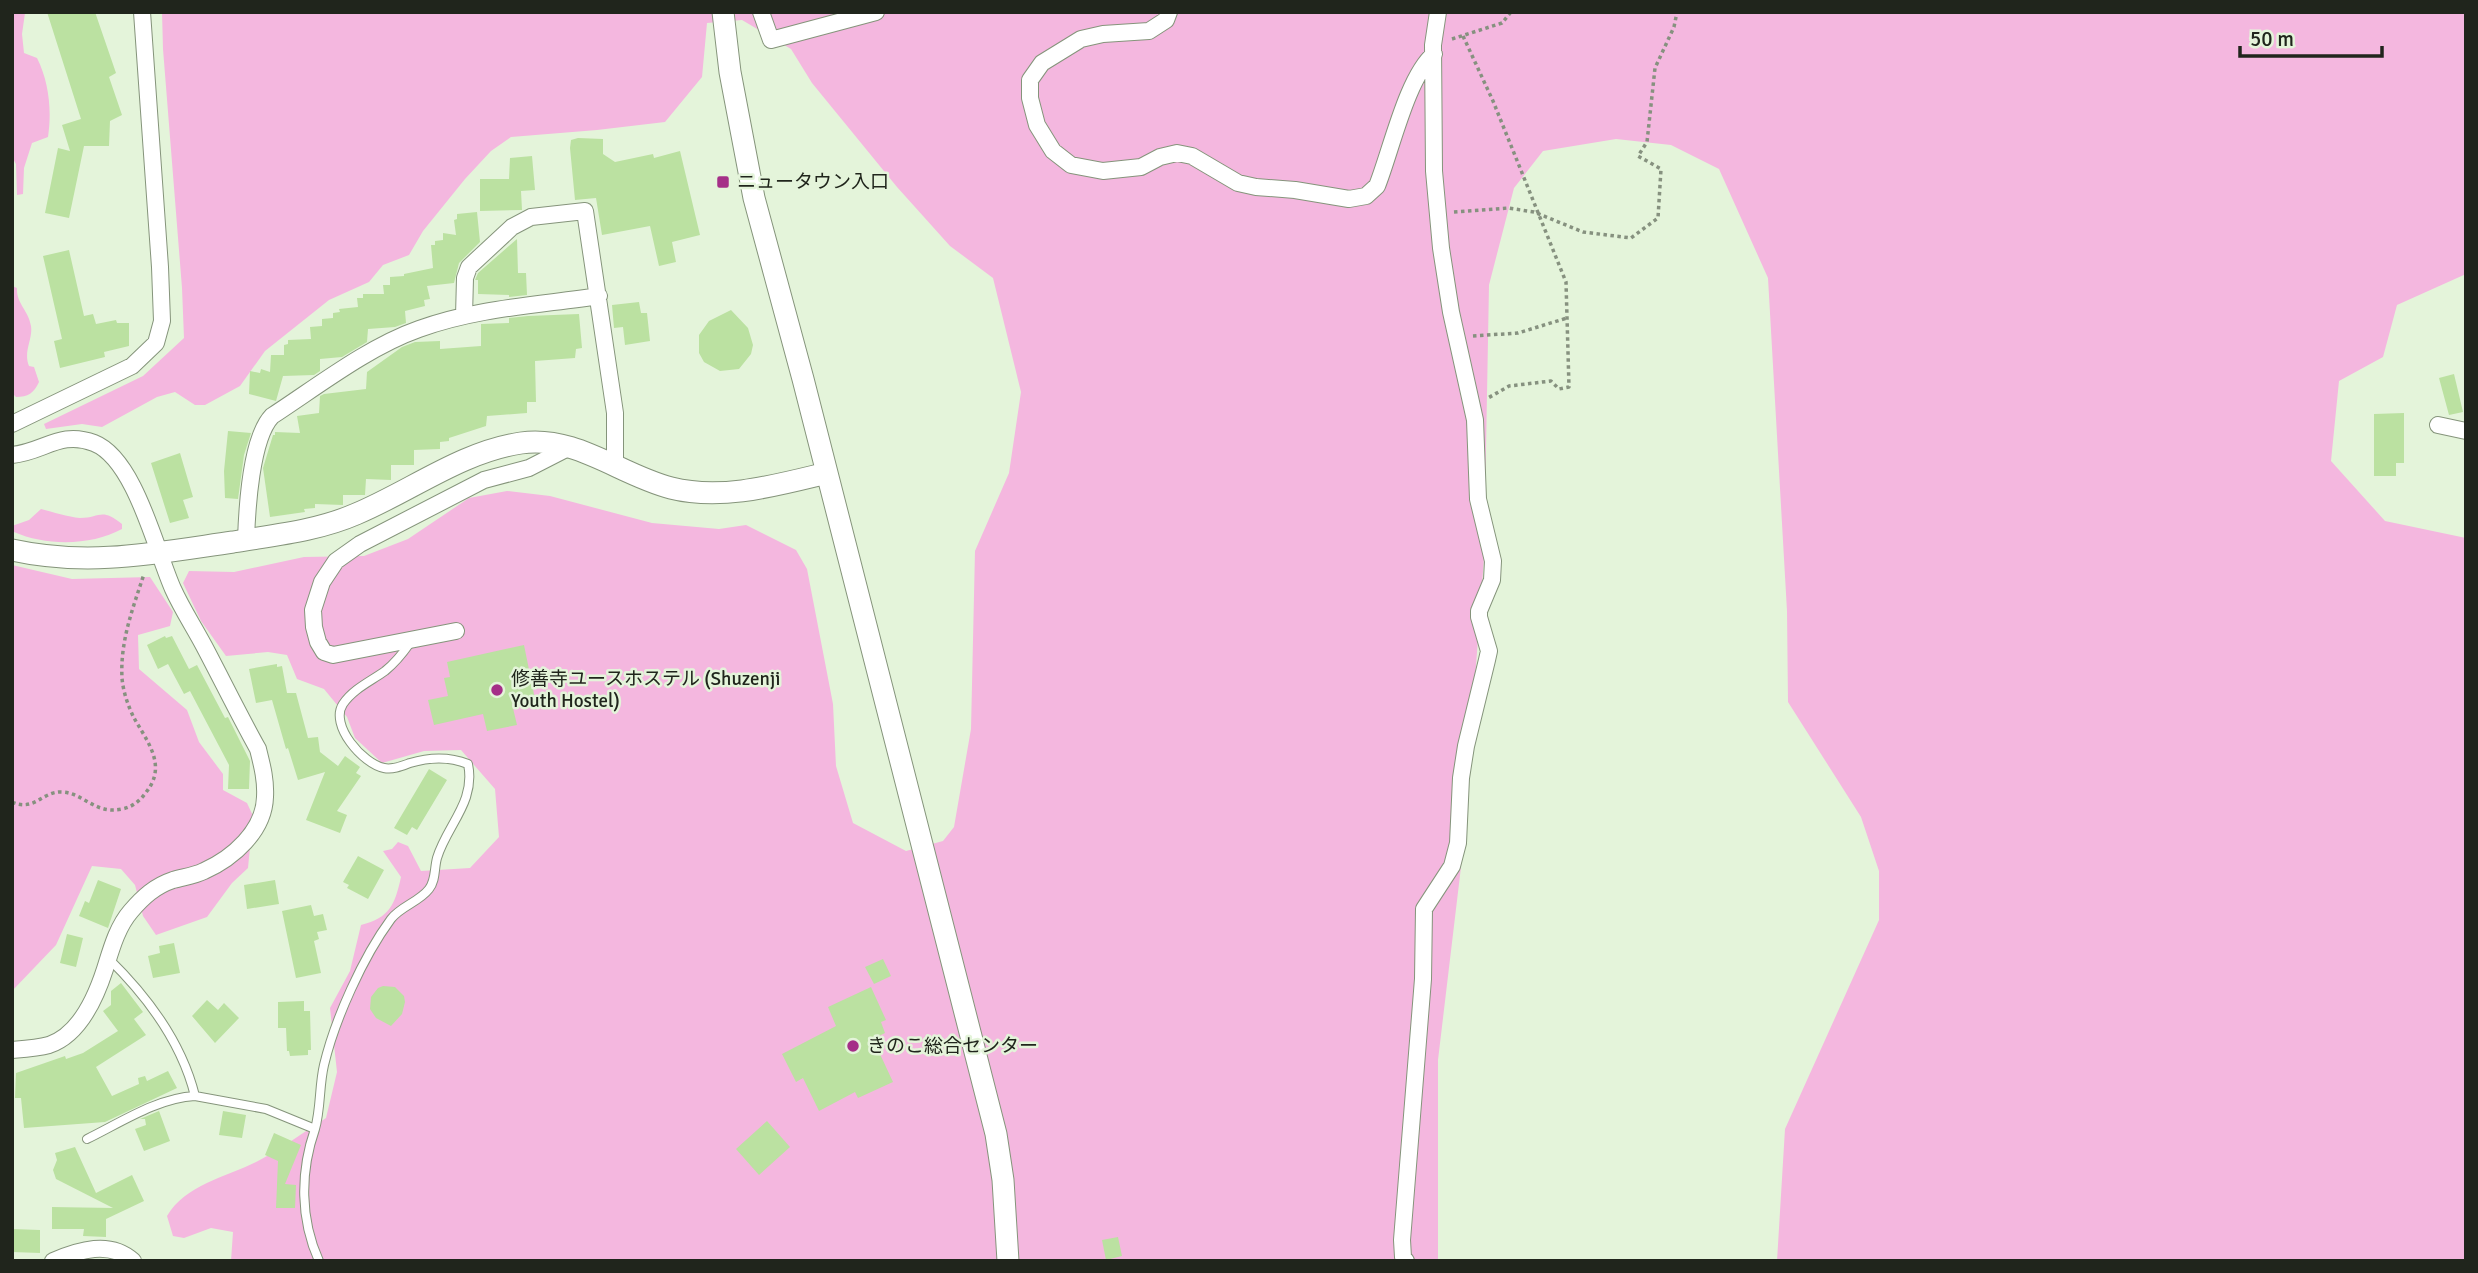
<svg xmlns="http://www.w3.org/2000/svg" width="2478" height="1273" font-family="Signika,'Noto Sans JP',sans-serif">
	<style>
		.green { fill: #f4b7df }
		.building { fill: #bbe1a1 }
		.lines { fill: none; stroke-linecap: round; stroke-linejoin: round }
		.lane-casing { stroke: #85947b; stroke-width: 10 }
		.street-casing { stroke: #85947b; stroke-width: 18 }
		.secondary-casing { stroke: #85947b; stroke-width: 23 }
		.path { stroke: #86917f; stroke-width: 3.5; stroke-dasharray: 3.5 3.5; stroke-linecap: butt }
		.lane { stroke: #fff; stroke-width: 8 }
		.street { stroke: #fff; stroke-width: 16 }
		.secondary { stroke: #fff; stroke-width: 21 }
		.poi-dot { fill: #a52f88; stroke: #e4f4da; stroke-width: 2.5 }
		.labels { text-anchor: middle; dominant-baseline: central; stroke-width: 5; stroke-linejoin: round; paint-order: stroke }
		.poi-label { font-size: 19px; fill: #20251c; stroke: #e4f4da; text-anchor: start }
	</style>
	<rect width="100%" height="100%" fill="#e4f4da"/>
	<path class="green" d="M12 12 25 13 22 34 24 53 37 58C49 82 52 110 48 137L32 143 24 168 23 194 17 195 16 164 12 157Z
		M162 12H2466V274L2397 305 2383 357 2339 381 2331 461 2385 521 2466 538V1261H1777L1785 1129 1879 920V871L1861 817 1788 702 1787 611 1768 278 1719 169 1671 145 1616 139 1543 151 1514 188 1489 285 1484 558 1461 867 1438 1060V1261H231L233 1232 211 1228 184 1238 173 1236 167 1216C186 1184 227 1177 258 1161 281 1149 304 1132 326 1118L337 1072 330 1008 350 971 361 925C390 918 395 904 401 877L383 851 392 849 398 842 408 846 421 871 470 868 499 837 495 789 461 750 424 751 382 763 355 738 347 717 324 689 297 679 287 655 268 652 226 656 201 621 183 583 189 571 234 572 304 557 364 556 408 539 469 498 507 491 550 496 652 523 719 529 746 525 796 550 807 569 833 704 836 766 853 823 906 851 943 841 954 827 971 729 975 551 1009 473 1021 392 993 278 950 246 897 187 812 83 791 49 742 20 707 23 702 77 665 122 597 130 511 137 491 151 465 179 423 231 409 255 383 265 369 282 329 300 265 351 240 386 205 405H195L175 392 157 397 102 427 82 424 46 429 44 424 143 376 184 338 182 288 163 49Z
		M12 286 17 288C16 303 29 311 31 326 33 340 23 351 29 366L34 367 39 382C34 393 28 397 16 397L12 393Z
		M41 509C53 512 68 517 80 518 100 518 101 507 122 524V529C91 546 46 546 14 532L12 526 29 520Z
		M12 565 72 579 150 577 173 612 170 626 138 635 139 669 187 710 199 742 223 774V790L247 803 253 816 248 868 232 883 207 917 156 935 143 916 135 885 121 869 92 866 56 945 12 991Z"/>
	<path class="building" d="M47 12H95L116 73 109 77 122 115 110 121 109 146H84L69 218 45 213 58 148 70 151 62 125 81 119Z
		M578 138 603 139V154L615 162 653 154 654 158 680 151 700 235 672 242 676 262 659 266 650 226 602 235 596 198 575 200 570 148 571 140Z
		M532 156 535 190 521 191 522 210 480 211V179H509L510 158Z
		M477 212 480 242 459 263 454 283 427 286 430 299 424 300 425 306 405 311 406 323 395 327 368 329 367 342 342 357 320 359V371L314 375 283 376 276 401 249 394 250 371 260 373 261 369 270 372 271 355H284V345L288 344V340L311 339 310 327 322 326V319L333 318V313L340 312 339 309 358 307 357 298H363V294H384L383 285H390V277L404 276V274L433 268 431 245H435V241L443 240V233L456 235 454 220 457 219V214Z
		M517 239 518 273H526L527 295 509 297V295L478 294V280H475L478 273Z
		M69 250 84 316 93 314 96 324 116 320 117 323H129V346L104 352 105 357 60 368 54 341 62 339 43 256Z
		M639 302 641 313H647L650 341 625 345 623 327 614 328 612 305Z
		M731 310 748 328 753 345 751 354 739 369 720 371 704 362 699 353V335L709 321Z
		M579 314 582 348 576 349 575 358 535 361 536 402H527V413L487 416 486 426 449 438V441L440 442V449L414 450V465H391V480L366 479 365 495H343V505L315 504V508L304 509 305 512 270 517 263 468 273 435H275V432L300 433 297 416 319 413 320 396 324 394 366 389 367 372 402 347 415 342 440 341V349L481 346V324L509 323V318L528 316Z
		M2454 374 2463 412 2449 415 2439 378Z
		M2404 413V463H2396V476H2374V414Z
		M228 431 251 433 244 455 238 499 225 498 224 471Z
		M180 453 193 497 183 500 189 518 170 523 151 463Z
		M165 636 166 638 172 636 189 669 197 665 225 718 228 717 250 761 249 789H228L229 765 190 691 184 694 168 664 158 669 147 645Z
		M524 645 535 699 512 704 517 725 487 731 483 714 434 725 428 700 448 696 444 678 450 677 447 662Z
		M277 664V667L282 666 287 693H296L308 738 318 737 320 752 338 766 345 756 360 767 356 773 361 776 337 811 347 815 340 833 306 820 325 772 298 780 288 748 286 749 272 700 256 703 249 669Z
		M429 769 447 780 417 830 412 827 407 835 394 828Z
		M358 856 384 870 368 899 347 888 349 885 343 882Z
		M98 880 121 889 108 928 79 916 85 901 89 903Z
		M275 880 279 904 247 909 244 885Z
		M311 905 314 916 323 914 327 930 317 932 319 939 314 941 321 973 296 978 282 911Z
		M67 934 83 938 76 967 60 963Z
		M174 943 180 973 153 978 148 956 160 953 159 946Z
		M883 959 891 976 874 984 865 967Z
		M121 983 143 1012 134 1019 146 1035 96 1067 112 1096 139 1084 138 1078 145 1076 147 1081 168 1071 177 1088 105 1122 24 1128 21 1098H15L16 1073 65 1056 66 1059 83 1053 118 1031 103 1011 111 1005V991Z
		M383 986 395 987 404 996 405 1002 402 1014 391 1026 376 1018 370 1009 371 997 378 988Z
		M871 987 886 1020 881 1022 885 1033 873 1039 893 1082 858 1098 855 1092 819 1111 803 1078 796 1082 782 1054 836 1026 828 1007Z
		M207 1000 218 1010 224 1003 239 1018 215 1043 192 1016Z
		M304 1001V1011H310L311 1050H308V1055L290 1056 289 1051H287L286 1028H278V1002Z
		M159 1111 170 1141 144 1151 135 1129 146 1125 145 1119H140Z
		M223 1111 246 1115 242 1138 219 1135Z
		M767 1121 790 1147 759 1175 736 1149Z
		M274 1133 301 1145 285 1184 296 1185 295 1208H276L278 1161 265 1155Z
		M75 1147 96 1193 132 1175 144 1201 106 1219V1237L83 1236 84 1229H52V1207L113 1208 56 1179 53 1170 57 1160 55 1153Z
		M12 1229 40 1230V1253L12 1252Z
		M1118 1237 1122 1256 1106 1260 1102 1240Z"/>
	<g class="lines">
		<defs>
			<path id="lane" d="M108 958C147 996 182 1043 195 1096L266 1109 315 1129C300 1172 300 1219 319 1261
				M315 1129C321 1108 319 1086 324 1065 335 1019 363 957 391 919 401 906 419 902 429 889 436 880 434 869 437 858 447 825 476 802 468 764 448 756 430 757 410 763 402 766 393 770 384 768 363 764 329 725 343 704 353 689 371 681 385 671 395 663 403 653 410 643
				M87 1139C120 1123 157 1098 195 1096"/>
			<path id="street" d="M761 12 771 40 876 12
				M1169 12 1166 20 1149 31 1103 34 1081 39 1042 63 1030 80V98L1037 125 1053 151 1071 165 1103 171 1141 167 1160 157 1177 153 1192 156 1238 183 1256 187 1295 190 1349 199 1366 196 1377 186C1391 151 1407 77 1434 54
				M464 316 465 278 469 267 512 227 531 217 585 211 615 413V465
				M12 424 132 366 156 343 162 321 160 267 142 12
				M2438 425 2466 431
				M12 455C44 452 60 430 94 443 135 459 156 551 173 589 182 609 194 627 204 646 222 680 239 715 258 749 262 765 266 780 265 797 264 831 233 858 204 871 194 876 183 877 173 880 155 886 143 897 131 911 117 927 111 950 105 969 96 997 79 1035 49 1045 38 1048 24 1049 12 1050
				M246 540C247 509 251 438 272 416 318 386 368 347 419 329 476 308 539 305 599 296
				M456 631 333 655 324 652 318 642 314 627 313 610 322 582 336 561 360 544 484 480 529 468 570 447
				M53 1261C79 1250 110 1240 133 1261
				M1406 1261 1403 1257 1402 1240 1423 979 1424 909 1452 866 1458 843 1461 778 1466 746 1487 660 1489 651 1479 617V611L1492 580 1493 561 1478 499 1475 420 1451 312 1441 248 1434 171 1433 45 1438 12"/>
			<path id="secondary" d="M723 12 730 72 754 198 803 379 996 1134 1003 1180 1008 1261
				M12 550C89 567 156 553 233 542 274 535 317 531 356 514 411 491 461 452 521 443 576 435 620 475 671 488 722 501 777 485 827 473"/>
		</defs>
		<use href="#lane" class="lane-casing"/>
		<use href="#street" class="street-casing"/>
		<use href="#secondary" class="secondary-casing"/>
		<path class="path" d="M1463 36 1493 101 1566 282 1569 387 1559 389 1551 381 1509 386 1488 398
			M1452 39 1502 23 1511 12
			M1454 212 1508 208 1534 212 1583 232 1631 238 1658 218 1661 169 1638 156 1647 142 1655 68 1674 27 1677 12
			M1473 336 1518 333 1567 318
			M12 802C35 812 42 791 62 792 84 793 95 815 122 809 133 807 141 800 147 791 167 765 147 741 134 718 128 706 123 691 122 678 120 641 133 608 144 574"/>
		<use href="#lane" class="lane"/>
		<use href="#street" class="street"/>
		<use href="#secondary" class="secondary"/>
	</g>
	<g class="poi-dot">
		<rect x="716" y="175" width="14" height="14" rx="3.5"/>
		<circle cx="497" cy="690" r="7"/>
		<circle cx="853" cy="1046" r="7"/>
	</g>
	<g class="labels">
		<g class="poi-label">
			<text x="737" y="182">ニュータウン入口</text>
			<text x="511" y="679">修善寺ユースホステル (Shuzenji<tspan x="511" dy="22">Youth Hostel)</tspan></text>
			<text x="867" y="1046">きのこ総合センター</text>
		</g>
	</g>
	<rect width="2478" height="1273" fill="none" stroke="#20251c" stroke-width="28"/>
	<path d="M2240 46v10h142v-10" fill="none" stroke="#20251c" stroke-width="3.5"/>
	<text x="2250" y="46" font-size="21" fill="#20251c" stroke="#e4f4da" stroke-width="5" paint-order="stroke">50 m</text>
</svg>
